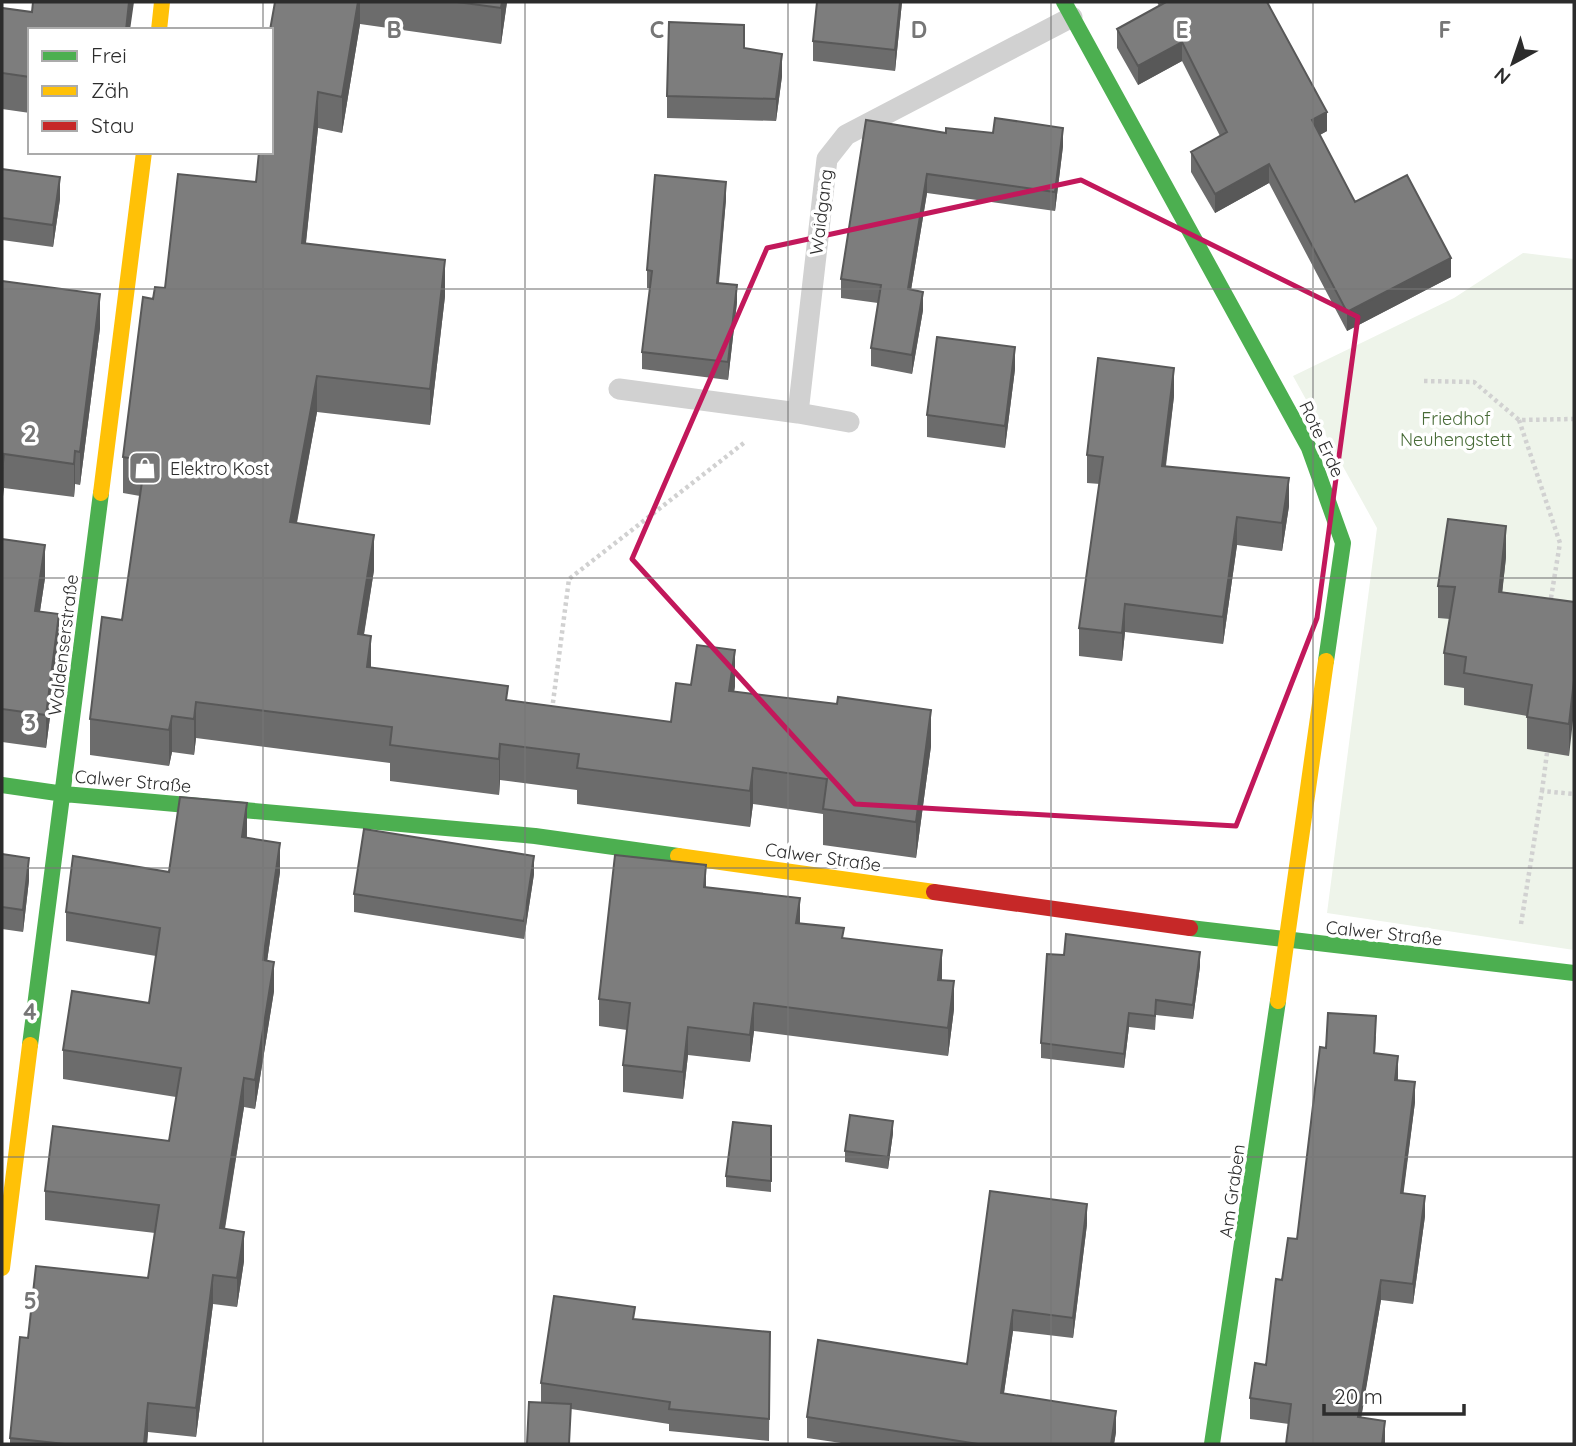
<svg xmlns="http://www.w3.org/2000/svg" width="1576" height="1446" font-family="Quicksand,sans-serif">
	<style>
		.green { fill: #eef4ea }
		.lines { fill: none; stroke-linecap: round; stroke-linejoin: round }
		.path { stroke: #d1d1d1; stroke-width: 4.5; stroke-dasharray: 3.5 3.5; stroke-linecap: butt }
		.lane { stroke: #d1d1d1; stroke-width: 21 }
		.fast { stroke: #4caf50; stroke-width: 16 }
		.slow { stroke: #ffc107; stroke-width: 16 }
		.jam { stroke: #c62828; stroke-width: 16 }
		.wall { fill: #6c6c6c }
		.shaded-wall { fill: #585858 }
		.building { fill: #7d7d7d; stroke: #585858; stroke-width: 2 }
		.marked { fill: none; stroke: #c2185b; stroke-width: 5; stroke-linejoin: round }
		.grid { fill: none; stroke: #767676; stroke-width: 2; stroke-opacity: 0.55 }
		.labels { text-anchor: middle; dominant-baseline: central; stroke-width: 7; stroke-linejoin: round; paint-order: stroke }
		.street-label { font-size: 18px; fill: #2c2c2c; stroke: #fff }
		.park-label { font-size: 18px; fill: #486b37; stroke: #fff }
		.poi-label { font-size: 18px; fill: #2c2c2c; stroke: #fff; text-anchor: start }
		.grid-label { font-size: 23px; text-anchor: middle; font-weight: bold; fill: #767676; stroke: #fff; stroke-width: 7; stroke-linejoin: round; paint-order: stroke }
	</style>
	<rect width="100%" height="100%" fill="#fff"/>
	<path class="green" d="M1523 253 1574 259V950L1327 913 1377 528 1293 376 1454 298Z"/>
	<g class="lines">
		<path class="path" d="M1424 381 1474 382 1519 420 1574 419
			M1519 420 1560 543 1550 604
			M552 710 569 579 745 442
			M1542 791 1547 753
			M1521 924 1542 791 1574 794"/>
		<path class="lane" d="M619 389 798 413
			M849 422 798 413 827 159 846 135 1072 17"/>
		<path class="fast" d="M1064 2 1309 448 1343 543 1326 661
			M2 785 64 794 535 836 678 856
			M1190 928 1574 973
			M30 1045 101 493
			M1212 1444 1278 1001"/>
		<path class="slow" d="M159 30 162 2
			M101 493 144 152
			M678 856 934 892
			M1278 1001 1326 661
			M2 1268 30 1045"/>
		<path class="jam" d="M934 892 1190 928"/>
	</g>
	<path class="wall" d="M275 2H507L501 44 360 24 342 133 318 128 306 243 445 296 430 425 317 412 297 523 374 570 364 635 371 668 508 700 671 722 691 685 735 686 734 691 931 746 916 858 823 845V814L753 804 750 827 577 804V790L500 780 499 795 390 781V763L196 738 194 755 172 752 169 766 90 755V719L122 620 140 496 123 493V457L153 299 165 288 256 182Z
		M817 2H902L895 71 813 61V41Z
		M1157 2H1257L1327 131 1320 135 1355 202 1451 277 1347 331 1269 183 1215 213 1191 172V152L1220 136 1182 61 1138 85 1117 48V29L1159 6Z
		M2 8 32 12 30 30V113L2 109Z
		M744 49 782 76 776 121 667 118V96Z
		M946 133 1063 146 1055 211 927 193 911 290 923 310 912 374 871 366V348L878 303 841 298V279Z
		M2 169 60 199 53 247 2 240Z
		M726 199 719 283 737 302 728 380 642 369V352L650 288H647V270Z
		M2 281 100 328 80 485 75 484 74 497 4 488Z
		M1015 369 1005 448 927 437V415Z
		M1174 396 1166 466 1289 506 1282 551 1237 545 1223 644 1125 632 1122 661 1079 656V628L1100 484 1087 483V455Z
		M2 539 45 578 40 611 59 647 46 748 2 742Z
		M1506 557 1502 592 1574 602 1569 756 1527 749V716L1464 705V688L1444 685V653L1450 619 1438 618V586Z
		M247 832V838L280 872 267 961 274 991 255 1109 244 1107 225 1229 244 1261 237 1307 213 1304 196 1437 148 1432 147 1444H10V1438L28 1338 148 1278 155 1233 45 1220V1191L169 1141 176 1097 63 1079V1050L149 1003 156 956 66 941V912L169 872Z
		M2 854 29 880 23 932 2 929Z
		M534 874 524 939 354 912V894Z
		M706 887 800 923 844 938 942 977V980L954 1009 948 1056 754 1031 750 1062 688 1055 683 1099 623 1092V1065L627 1030 599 1026V999Z
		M1200 966 1193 1019 1156 1015 1155 1030 1129 1027 1124 1068 1041 1058V1043Z
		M1376 1036 1375 1053 1398 1076V1080L1415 1102 1403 1193 1425 1216 1413 1304 1381 1300 1361 1417 1385 1441 1289 1424 1250 1419V1398L1266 1365 1282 1280 1297 1239 1326 1048Z
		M771 1126V1192L726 1187V1176Z
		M893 1133 888 1169 845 1162V1151Z
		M1087 1224 1073 1338 1013 1331 1004 1393 1116 1432 1114 1444H848L807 1438V1417L967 1364Z
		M635 1319 770 1332 769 1441 669 1431V1424L571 1409 541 1402V1383Z"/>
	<path class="shaded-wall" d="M129 2H134L130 30H126Z
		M358 2H360V24L342 133V97Z
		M502 2H507L501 44V8Z
		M900 2H902L895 71V50Z
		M1182 42V61L1138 85V66Z
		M782 54V76L776 121V99Z
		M318 92V128L302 279V243Z
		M1327 112V131L1312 139V120Z
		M1063 128V146L1055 211V192Z
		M1269 164V183L1215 213V194Z
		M927 174V193L908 308V289Z
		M60 177V199L53 247V225Z
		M726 182V199L717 300V283Z
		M1451 258V277L1347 331V312Z
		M445 260V296L430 425V389Z
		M737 285V302L728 380V362Z
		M923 292V310L912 374V355Z
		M100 294V328L80 485V452Z
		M1015 347V369L1005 448V426Z
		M1174 368V396L1162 494V466Z
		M317 376V412L290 558V522Z
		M75 451V484L74 497V464Z
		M4 454V488L2 505V471Z
		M1289 478V506L1282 551V523Z
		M1237 517V545L1223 644V617Z
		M1506 526V557L1499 623V592Z
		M374 535V570L358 670V634Z
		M45 545V578L35 644V611Z
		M1125 604V632L1122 661V633Z
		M59 614V647L46 748V715Z
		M371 636V672L367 667Z
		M735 650V686L729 726V691Z
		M1574 680V712L1569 756V724Z
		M196 702V738L194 755V719Z
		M931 710V746L916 858V822Z
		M172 716V752L169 766V730Z
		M500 744V780L499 795V759Z
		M753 768V804L750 827V791Z
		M247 803V832L242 866V837Z
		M280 843V872L263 989V960Z
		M534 856V874L524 939V921Z
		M29 858V880L23 932V910Z
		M706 865V893L704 887Z
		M800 898V925L796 923Z
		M942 950V977L938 1007V980Z
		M1200 952V966L1193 1019V1005Z
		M274 962V991L255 1109V1080Z
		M954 981V1009L948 1056V1028Z
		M754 1003V1031L750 1062V1035Z
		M1129 1013V1027L1124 1068V1054Z
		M688 1027V1055L683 1099V1072Z
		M1398 1056V1076L1395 1100V1080Z
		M244 1078V1107L220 1257V1228Z
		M1415 1082V1102L1401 1213V1193Z
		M893 1121V1133L888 1169V1157Z
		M1425 1196V1216L1413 1304V1284Z
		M1087 1204V1224L1073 1338V1318Z
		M244 1232V1261L237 1307V1278Z
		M213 1275V1304L196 1437V1408Z
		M1381 1280V1300L1358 1437V1417Z
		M1013 1310V1331L1001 1413V1393Z
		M148 1403V1432L147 1444H144Z
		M1116 1411V1432L1114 1444H1111Z
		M1385 1421V1444H1382Z"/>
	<path class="building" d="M33 2H129L126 30H30V77L2 73V8L32 12Z
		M275 2H358L342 97 318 92 302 243 445 260 430 389 317 376 290 522 374 535 358 634 371 636 367 667 508 686 506 700 671 722 676 683 691 685 697 645 735 650 729 691 837 704 838 697 931 710 916 822 823 809 827 779 753 768 750 791 577 768 579 754 500 744 499 759 390 745 392 727 196 702 194 719 172 716 169 730 90 719 102 617 122 620 145 461 123 457 143 297 153 299 155 287 165 288 178 174 256 182 259 152H271L270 30Z
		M457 2H502L501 8Z
		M817 2H900L895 50 813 41Z
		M1166 2H1267L1327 112 1312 120 1355 202 1407 175 1451 258 1347 312 1269 164 1215 194 1191 152 1227 132 1182 42 1138 66 1117 29Z
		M669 22 744 25V48L782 54 776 99 667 96Z
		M995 118 1063 128 1055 192 927 174 908 289 923 292 912 355 871 348 881 285 841 279 866 120 946 133V128L993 133Z
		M2 169 60 177 53 225 2 218Z
		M655 175 726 182 717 283 737 285 728 362 642 352 652 271 647 270Z
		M2 281 100 294 80 452 75 451 74 464 4 454 2 471Z
		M937 337 1015 347 1005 426 927 415Z
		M1098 358 1174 368 1162 466 1289 478 1282 523 1237 517 1223 617 1125 604 1122 633 1079 628 1103 457 1087 455Z
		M1448 519 1506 526 1499 592 1574 602V680L1569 724 1527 717 1532 685 1464 673 1466 657 1444 653 1455 587 1438 586Z
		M2 539 45 545 35 611 59 614 46 715 2 709Z
		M180 797 247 803 242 837 280 843 263 960 274 962 255 1080 244 1078 220 1228 244 1232 237 1278 213 1275 196 1408 148 1403 144 1444H65L10 1438 20 1337 28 1338 36 1266 148 1278 159 1205 45 1191 53 1126 169 1141 181 1068 63 1050 72 991 149 1003 160 928 66 912 73 856 169 872Z
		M364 829 534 856 524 921 354 894Z
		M2 854 29 858 23 910 2 907Z
		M615 855 706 865 704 887 800 898 796 923 844 928 842 938 942 950 938 980 954 981 948 1028 754 1003 750 1035 688 1027 683 1072 623 1065 630 1003 599 999Z
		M1066 934 1200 952 1193 1005 1156 1000 1155 1016 1129 1013 1124 1054 1041 1043 1047 954 1064 955Z
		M1328 1013 1376 1016 1374 1053 1398 1056 1395 1080 1415 1082 1401 1193 1425 1196 1413 1284 1381 1280 1358 1417 1385 1421 1382 1444H1286L1291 1404 1250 1398 1255 1363 1266 1365 1276 1279 1282 1280 1288 1238 1297 1239 1320 1047 1326 1048Z
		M850 1115 893 1121 888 1157 845 1151Z
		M733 1122 771 1126V1181L726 1176Z
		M990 1191 1087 1204 1073 1318 1013 1310 1001 1393 1116 1411 1111 1444H978L807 1417 818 1340 967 1364Z
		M554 1296 635 1307 633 1319 770 1332 769 1419 669 1409 670 1402 541 1383Z
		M529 1402 571 1404 569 1444H527Z"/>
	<path class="marked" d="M1081 180 1358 317 1317 618 1236 826 855 804 632 559 767 248Z"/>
	<path class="grid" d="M263 2V30M525 2V1444M788 2V1444M1051 2V1444M1313 2V1444M263 152V1444M2 289H1574M2 578H1574M2 868H1574M2 1157H1574"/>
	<defs>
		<symbol id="shop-square" viewBox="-11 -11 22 22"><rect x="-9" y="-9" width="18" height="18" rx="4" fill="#767676" stroke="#fff"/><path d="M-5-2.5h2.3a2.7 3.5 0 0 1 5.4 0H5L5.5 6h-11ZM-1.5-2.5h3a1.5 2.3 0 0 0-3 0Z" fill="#fff"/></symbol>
	</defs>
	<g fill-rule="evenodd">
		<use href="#shop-square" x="126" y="449" width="38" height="38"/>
	</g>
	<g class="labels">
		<g class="street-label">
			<text transform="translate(821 212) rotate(-83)">Waidgang</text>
			<text transform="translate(1322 439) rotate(65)">Rote Erde</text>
			<text transform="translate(63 645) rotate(-83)">Waldenserstraße</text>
			<text transform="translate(133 781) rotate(5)">Calwer Straße</text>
			<text transform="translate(823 857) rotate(8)">Calwer Straße</text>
			<text transform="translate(1384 933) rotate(6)">Calwer Straße</text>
			<text transform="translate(1232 1191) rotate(-82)">Am Graben</text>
		</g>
		<g class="park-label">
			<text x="1456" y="418">Friedhof<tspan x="1456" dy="21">Neuhengstett</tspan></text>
		</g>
		<g class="poi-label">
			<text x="170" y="468">Elektro Kost</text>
		</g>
	</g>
	<g class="grid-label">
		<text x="394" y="38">B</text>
		<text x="657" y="38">C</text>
		<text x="919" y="38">D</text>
		<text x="1182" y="38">E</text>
		<text x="1445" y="38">F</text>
		<text x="30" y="442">2</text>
		<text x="30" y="731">3</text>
		<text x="30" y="1020">4</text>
		<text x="30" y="1309">5</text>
	</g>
	<rect width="1576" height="1446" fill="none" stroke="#2c2c2c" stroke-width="7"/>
	<rect x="28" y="28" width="245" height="126" fill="#ffffff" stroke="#ababab" stroke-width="2"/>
	<rect x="42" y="51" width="35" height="10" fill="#4caf50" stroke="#ababab" stroke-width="2"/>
	<text x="91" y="63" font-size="21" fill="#2c2c2c">Frei</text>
	<rect x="42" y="86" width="35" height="10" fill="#ffc107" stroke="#ababab" stroke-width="2"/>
	<text x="91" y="98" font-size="21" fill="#2c2c2c">Zäh</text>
	<rect x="42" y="121" width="35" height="10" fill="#c62828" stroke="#ababab" stroke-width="2"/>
	<text x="91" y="133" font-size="21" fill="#2c2c2c">Stau</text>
	<g transform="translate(1513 63) rotate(220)" stroke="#ffffff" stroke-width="5" paint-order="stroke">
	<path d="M0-5L12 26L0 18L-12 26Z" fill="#2c2c2c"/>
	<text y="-10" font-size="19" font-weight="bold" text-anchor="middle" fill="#2c2c2c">N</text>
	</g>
	<path d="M1324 1404v10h140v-10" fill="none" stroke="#2c2c2c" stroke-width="3.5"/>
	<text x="1334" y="1404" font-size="21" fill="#2c2c2c" stroke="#ffffff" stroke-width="5" paint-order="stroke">20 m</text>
</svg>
